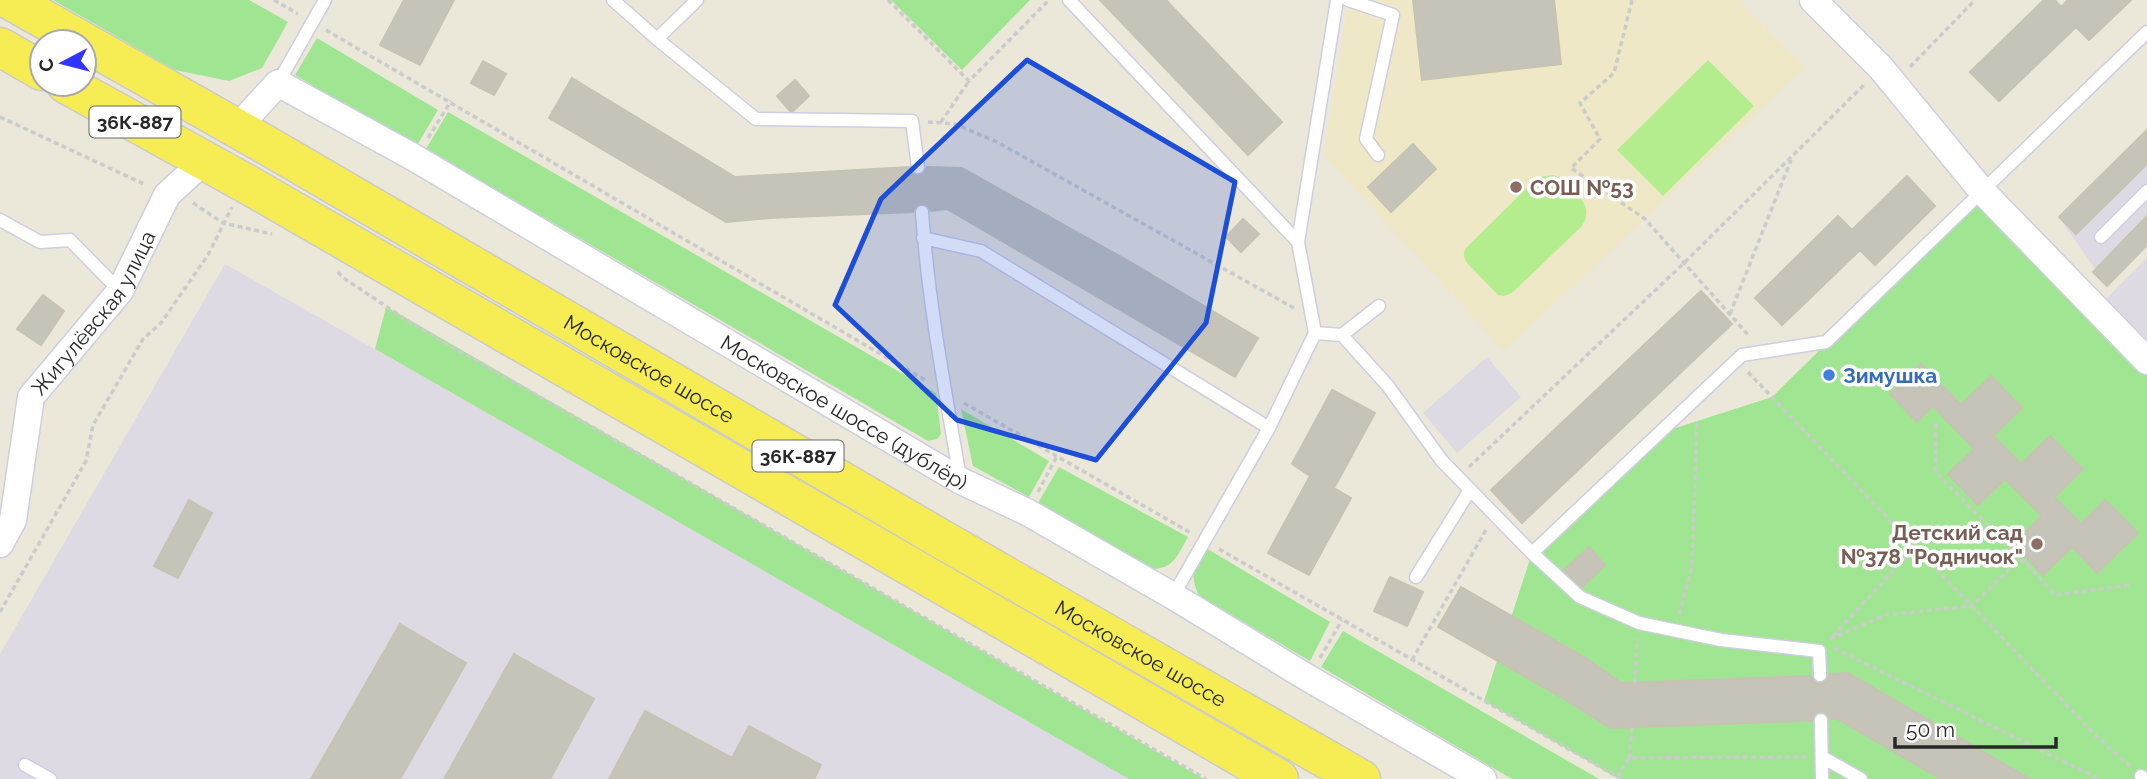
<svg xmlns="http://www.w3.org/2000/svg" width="2147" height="779" font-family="Raleway,sans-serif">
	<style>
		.industrial { fill: #dedae3 }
		.education { fill: #eee8c7 }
		.green { fill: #a0e592 }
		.pitch { fill: #b4ed8d }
		.building { fill: #c6c3b9; stroke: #c7c3b3; stroke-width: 2 }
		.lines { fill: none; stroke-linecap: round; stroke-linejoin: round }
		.lane-casing { stroke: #cecee2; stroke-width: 15 }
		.street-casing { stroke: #cecee2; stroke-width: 29 }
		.primary-casing { stroke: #cbcbcb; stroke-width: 41 }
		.path { stroke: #cbcbcb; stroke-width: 3.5; stroke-dasharray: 5 3.5; stroke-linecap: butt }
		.lane { stroke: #fff; stroke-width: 12 }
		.street { stroke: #fff; stroke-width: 26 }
		.primary { stroke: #f6ec53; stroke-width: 38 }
		.marked { fill: #1d4ed8; fill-opacity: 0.2; stroke: #1d4ed8; stroke-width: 5; stroke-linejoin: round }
		.education-dot { fill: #8d6e63; stroke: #fff; stroke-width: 2.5 }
		.shop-dot { fill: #3f7fe0; stroke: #fff; stroke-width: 2.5 }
		.labels { text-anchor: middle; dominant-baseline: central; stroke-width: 7; stroke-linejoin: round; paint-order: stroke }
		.shield { fill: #fff; stroke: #686868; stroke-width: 2 }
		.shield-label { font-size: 19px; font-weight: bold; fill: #282828 }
		.education-label { font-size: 21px; font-weight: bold; fill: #785e54; stroke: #fff; text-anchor: start }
		.street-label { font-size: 21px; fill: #282828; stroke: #fff }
		.shop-label { font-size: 21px; font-weight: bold; fill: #366cbe; stroke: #fff; text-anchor: start }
	</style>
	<rect width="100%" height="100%" fill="#ebe7d9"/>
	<path class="industrial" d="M2147 130V245L2107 286 2059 217Z
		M2147 258V340L2106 299Z
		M225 264 1131 779H0V654Z
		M1487 357 1521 397 1457 453 1423 413Z"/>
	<path class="education" d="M1349 0H1739L1805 68 1504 351 1324 155Z"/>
	<path class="green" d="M53 0H249L288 22 262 68 229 81 175 70Z
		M891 0H1030L962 70Z
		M317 38 438 110 416 147 295 75Z
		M448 112 936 393 941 434 937 439 928 441 426 149Z
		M1982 191 2147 361V779H1619L1484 701 1532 553 1660 433 1772 397Z
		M386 307H387L1204 779H1129L375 349Z
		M961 409 1049 461 1029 497 973 466Z
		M1059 467 1188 537C1176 558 1173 570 1147 569L1038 503Z
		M1206 548 1330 622 1310 661 1199 596C1189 572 1193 569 1206 548Z
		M1343 631 1599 779H1512L1321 667Z"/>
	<path class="pitch" d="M1708 60 1754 106 1663 196 1617 150Z
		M1554 175C1563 179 1585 199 1586 209 1587 216 1585 221 1582 226L1512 293 1504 296 1498 295 1468 264C1464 258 1462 255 1466 248L1536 179 1544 176Z"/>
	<path class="building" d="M404 0H454L420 65 380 45Z
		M1100 0H1166L1282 122 1248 155Z
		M1413 0H1554L1561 64 1422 80Z
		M2044 0H2055L2061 7 2068 0H2131L2089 40 2076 27 1999 101 1970 72Z
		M483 61 506 74 494 95 471 83Z
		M572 78 735 177 909 167 912 173 918 176 924 173 927 167 962 168 1132 263 1258 338 1235 377 947 209 931 211 925 204 917 205 913 212 769 218 726 222 549 118Z
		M795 80 809 96 793 111H790L777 96Z
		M2147 130V164L2076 234 2059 217Z
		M1413 144 1436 169 1391 212 1368 187Z
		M1907 176 1935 206 1875 265 1860 250 1782 325 1755 298 1838 216 1852 230Z
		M2147 216V245L2107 286 2093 272Z
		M1243 219 1259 234 1241 252 1226 237Z
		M1701 291 1732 324 1522 523 1491 490Z
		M43 295 64 311 41 345 17 329Z
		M1921 364 1961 405 1991 376 2022 408 1993 436 2021 464 2050 436 2083 469 2054 497 2081 524 2105 500 2138 533 2097 573 2072 547 2043 575 2013 544 2042 516 2005 479 1978 505 1948 474 1974 449 1933 406 1917 422 1890 394Z
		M1332 390 1375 413 1334 488 1351 498 1309 575 1268 553 1310 476 1292 464Z
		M189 500 212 513 178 578 154 566Z
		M1589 547 1605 565 1582 587 1564 570Z
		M1390 577 1423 592 1407 626 1374 611Z
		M1461 587 1589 660 1621 683 1811 676 1813 680 1820 684 1825 682 1829 674 1848 673 2030 779H1941L1837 719H1830L1826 713 1822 711 1816 713 1812 721H1803L1610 728 1566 700 1438 627Z
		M400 624 466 663 400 779H311Z
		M514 654 594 699 550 779H444Z
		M645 711 732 758 749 726 821 765 814 779H609Z"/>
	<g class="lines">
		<defs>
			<path id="lane" d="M613 0 657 39 756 119 912 121 918 167
				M1069 0 1298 242
				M1348 0 1393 15 1366 139 1378 155
				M657 39 697 0
				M278 83 325 0
				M922 212C928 301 945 390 960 478
				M0 220 40 242 70 240 120 291
				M2101 237 2147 191
				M923 238 981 251 1269 428
				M1315 333 1342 335 1388 386 1442 461 1532 553 1580 597 1639 623 1721 640 1819 651 1820 675
				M1342 335 1379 306
				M1532 553 1742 355 1826 342 2147 32
				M1416 577 1470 490
				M1173 596 1269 428 1315 333 1298 242 1337 0
				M1821 720 1822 779
				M1822 757 1861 779
				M25 765 50 779
				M2141 776 2144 779"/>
			<g id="street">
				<path d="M1813 0 1881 68 1982 191 2147 361"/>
				<path id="s1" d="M237 128 278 83 413 157 961 481 1027 512 1173 596 1308 678 1483 779"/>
				<path id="s2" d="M0 544 13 520 31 397 120 291 167 195 204 161"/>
			</g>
			<g id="primary">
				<path id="s3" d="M10 0 268 146 943 540 1361 779"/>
				<path d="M0 47 42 71"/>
				<path d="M66 84 245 183 1279 779"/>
			</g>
		</defs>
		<use href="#lane" class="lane-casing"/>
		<use href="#street" class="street-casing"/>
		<use href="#primary" class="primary-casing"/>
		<path class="path" d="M274 0 298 14
			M888 0 969 81 1049 0
			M1632 0 1614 73 1580 103 1600 139 1571 168 1645 219 1750 337
			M326 30 927 381
			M1910 67 1975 0
			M0 117 146 185
			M928 122 955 124 997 142 1294 308
			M941 122 969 81
			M428 138 451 101
			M193 203 223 223 272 234
			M338 272 342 277 411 323 1206 779
			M1730 314 1791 160
			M1748 372 2099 739 2130 766
			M964 403 1191 533
			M1936 424 1935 471 2056 595 2129 585
			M1469 467 1684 263 1864 85
			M1038 492 1057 456
			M1219 549 1621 779
			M0 612 86 461 93 425 143 339 161 323 208 255 232 207
			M1679 614 1692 566 1697 421
			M1833 636 1915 547
			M1830 639 1885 615 1971 606 2020 559
			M1834 648 2099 779
			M1320 658 1342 620
			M1412 660 1487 528
			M1635 683 1637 639
			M1629 758 1632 728
			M1617 777 1629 758 1805 757"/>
		<use href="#lane" class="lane"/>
		<use href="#street" class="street"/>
		<use href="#primary" class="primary"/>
	</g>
	<path class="marked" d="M1027 60 1235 182 1206 323 1096 460 957 420 835 305 881 199Z"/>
	<g class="education-dot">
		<circle cx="1516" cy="187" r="7"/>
		<circle cx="2037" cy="544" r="7"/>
	</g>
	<circle class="shop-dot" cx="1829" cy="375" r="7"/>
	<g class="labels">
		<g class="shield">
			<rect x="89.5" y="106.5" width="91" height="31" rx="5"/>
			<rect x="752.5" y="440.5" width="91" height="31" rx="5"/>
		</g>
		<g class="shield-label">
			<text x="135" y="122">36К-887</text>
			<text x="798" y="456">36К-887</text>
		</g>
		<g class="education-label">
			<text x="1530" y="187">СОШ №53</text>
			<text x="2023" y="532" text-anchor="end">Детский сад<tspan x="2023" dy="24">№378 "Родничок"</tspan></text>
		</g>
		<g class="street-label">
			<text stroke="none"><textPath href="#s2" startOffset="257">Жигулёвская улица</textPath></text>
			<text stroke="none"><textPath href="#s3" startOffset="738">Московское шоссе</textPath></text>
			<text stroke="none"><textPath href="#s1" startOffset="716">Московское шоссе (дублёр)</textPath></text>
			<text stroke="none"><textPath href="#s3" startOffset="1306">Московское шоссе</textPath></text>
		</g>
		<g class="shop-label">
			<text x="1843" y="375">Зимушка</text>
		</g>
	</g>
	<g transform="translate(63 63) rotate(263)"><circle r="33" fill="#ffffff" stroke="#a9a9a9" stroke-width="2"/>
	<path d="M0-5L12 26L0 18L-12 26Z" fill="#3235ff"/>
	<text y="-10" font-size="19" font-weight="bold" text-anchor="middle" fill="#282828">С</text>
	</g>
	<path d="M1895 737v10h161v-10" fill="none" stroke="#282828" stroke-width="3.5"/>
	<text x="1906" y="737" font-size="21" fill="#282828" stroke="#ffffff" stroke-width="5" paint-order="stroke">50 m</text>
</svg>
